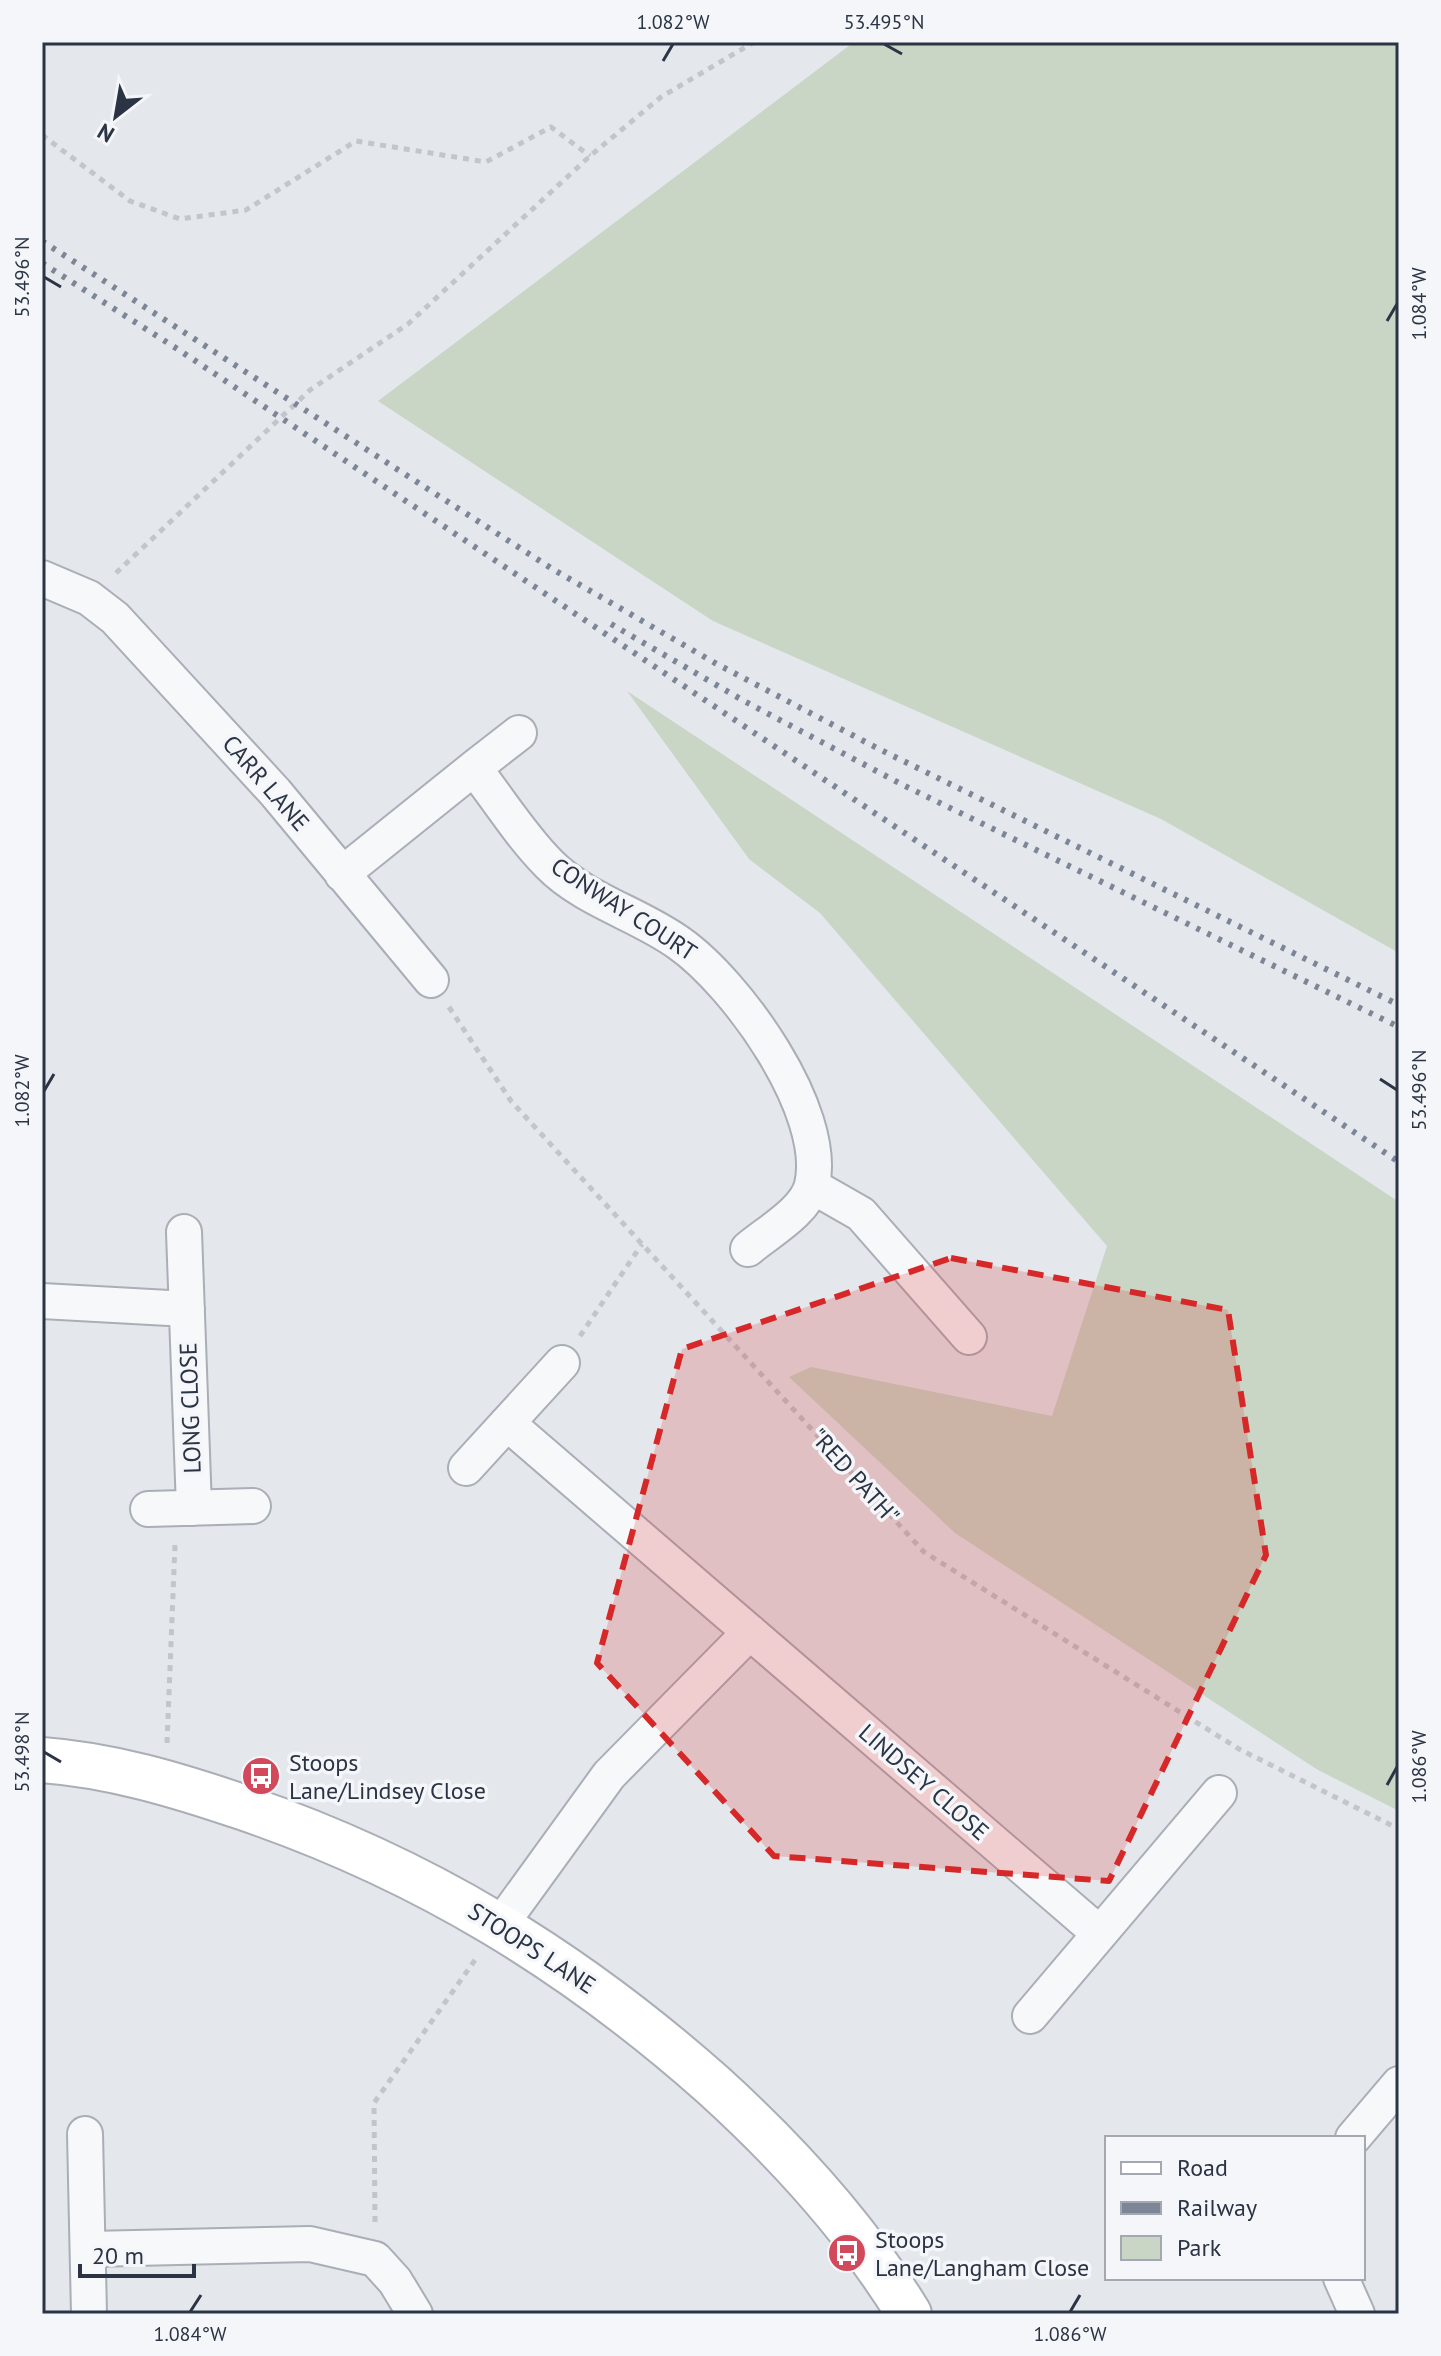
<svg xmlns="http://www.w3.org/2000/svg" width="1441" height="2356" font-family="'PT Sans',sans-serif">
	<style>
		.green { fill: #c9d6c5 }
		.lines { fill: none; stroke-linecap: round; stroke-linejoin: round }
		.street-casing { stroke: #a9aeb7; stroke-width: 38 }
		.secondary-casing { stroke: #a9aeb7; stroke-width: 48 }
		.path { stroke: #c2c5cb; stroke-width: 5; stroke-dasharray: 6 6; stroke-linecap: butt }
		.street { stroke: #f7f8fa; stroke-width: 34 }
		.secondary { stroke: #fff; stroke-width: 44 }
		.rail { stroke: #7d8696; stroke-width: 6; stroke-dasharray: 4 8; stroke-linecap: butt }
		.marked { fill: #d62828; fill-opacity: 0.2; stroke: #d62828; stroke-width: 6; stroke-dasharray: 16 10; stroke-linejoin: round }
		.ticks { fill: none; stroke: #2b3445; stroke-width: 3 }
		.labels { text-anchor: middle; dominant-baseline: central; stroke-width: 7; stroke-linejoin: round; paint-order: stroke }
		.street-label { font-size: 24px; fill: #2b3445; stroke: #f4f6f9 }
		.poi-label { font-size: 24px; fill: #2b3445; stroke: #f4f6f9; text-anchor: start }
		.neatline { fill: none; stroke: #2b3445; stroke-width: 3 }
		.ticks-label { font-size: 20px; text-anchor: middle; fill: #2b3445 }
	</style>
	<rect width="100%" height="100%" fill="#e4e7ec"/>
	<path class="green" d="M854 42H1399V953L1161 819 713 621 378 401Z
		M627 691 1399 1202V1811L1318 1770 955 1533 789 1377 811 1367 1052 1416 1107 1246 820 913 749 859Z"/>
	<g class="lines">
		<defs>
			<path id="street" d="M42 578 89 598 115 618 275 792 431 980
				M474 768 519 733
				M342 874 474 768C499 800 521 836 549 864 584 900 639 914 679 943 736 983 829 1111 812 1185 806 1211 768 1232 748 1249
				M812 1186 861 1214 969 1337
				M184 1232 194 1508
				M42 1301 187 1309
				M507 1423 1099 1933
				M466 1468 562 1363
				M148 1509 253 1506
				M501 1924 609 1775 750 1632
				M1030 2016 1219 1793
				M85 2134 89 2314
				M1353 2138 1399 2084
				M90 2249 310 2244 375 2259 395 2281 415 2314
				M1341 2278 1357 2314"/>
			<path id="secondary" d="M42 1760C111 1765 177 1785 242 1807 421 1868 571 1959 713 2085 788 2153 856 2227 909 2314"/>
		</defs>
		<use href="#street" class="street-casing"/>
		<use href="#secondary" class="secondary-casing"/>
		<path class="path" d="M42 135 130 201 180 219 246 210 356 141 486 162 551 127 590 156
			M116 573 310 390 408 324 590 156 661 97 754 42
			M449 1007 511 1101 924 1552 1239 1749 1399 1829
			M580 1336 642 1244
			M167 1743 175 1545
			M375 2222 374 2103 475 1960"/>
		<use href="#street" class="street"/>
		<use href="#secondary" class="secondary"/>
		<path class="rail" d="M42 241 554 570 715 663 877 748 1399 1005
			M42 263 179 350 1399 1162
			M611 624 744 701 901 784 1399 1027"/>
	</g>
	<path class="marked" d="M951 1258 1228 1310 1266 1555 1109 1881 774 1856 597 1663 682 1349Z"/>
	<path class="ticks" d="M884 44 902 54M663 61 673 44M44 277 61 287M1387 321 1397 304M1380 1079 1397 1090M44 1091 54 1074M44 1752 61 1762M1387 1785 1397 1767M190 2312 201 2295M1070 2312 1080 2295"/>
	<defs>
		<symbol id="bus-disc" viewBox="-11 -11 22 22"><circle r="9.5" fill="#d1495b" stroke="#f4f6f9"/><path d="M-5-6H5V4H4V6H2V4H-2V6H-4V4H-5ZM-3.5-4V0h7V-4ZM-3.5 1.2v1.5H-2V1.2ZM2 1.2v1.5H3.5V1.2Z" fill="#fff"/></symbol>
	</defs>
	<g fill-rule="evenodd">
		<use href="#bus-disc" x="239" y="1754" width="44" height="44"/>
		<use href="#bus-disc" x="825" y="2231" width="44" height="44"/>
	</g>
	<g class="labels">
		<g class="street-label">
			<text transform="translate(266 783) rotate(49)">CARR LANE</text>
			<text transform="translate(624 909) rotate(33)">CONWAY COURT</text>
			<text transform="translate(190 1408) rotate(-92)">LONG CLOSE</text>
			<text transform="translate(855 1476) rotate(48)">"RED PATH"</text>
			<text transform="translate(924 1782) rotate(41)">LINDSEY CLOSE</text>
			<text transform="translate(532 1948) rotate(33)">STOOPS LANE</text>
		</g>
		<g class="poi-label">
			<text x="289" y="1762">Stoops<tspan x="289" dy="28">Lane/Lindsey Close</tspan></text>
			<text x="875" y="2239">Stoops<tspan x="875" dy="28">Lane/Langham Close</tspan></text>
		</g>
	</g>
	<rect width="1441" height="2356" fill="none" stroke="#f4f6f9" stroke-width="88"/>
	<rect x="1105" y="2136" width="260" height="144" fill="#f4f6f9" stroke="#a4a8b1" stroke-width="2"/>
	<rect x="1121" y="2162" width="40" height="12" fill="#ffffff" stroke="#a4a8b1" stroke-width="2"/>
	<text x="1177" y="2176" font-size="24" fill="#2b3445">Road</text>
	<rect x="1121" y="2202" width="40" height="12" fill="#7d8696" stroke="#a4a8b1" stroke-width="2"/>
	<text x="1177" y="2216" font-size="24" fill="#2b3445">Railway</text>
	<rect x="1121" y="2236" width="40" height="24" fill="#c9d6c5" stroke="#a4a8b1" stroke-width="2"/>
	<text x="1177" y="2256" font-size="24" fill="#2b3445">Park</text>
	<g transform="translate(116 116) rotate(211)" stroke="#f4f6f9" stroke-width="6" paint-order="stroke">
	<path d="M0-6L14 30L0 20L-14 30Z" fill="#2b3445"/>
	<text y="-12" font-size="22" font-weight="bold" text-anchor="middle" fill="#2b3445">N</text>
	</g>
	<path d="M80 2264v12h114v-12" fill="none" stroke="#2b3445" stroke-width="4"/>
	<text x="92" y="2264" font-size="24" fill="#2b3445" stroke="#f4f6f9" stroke-width="6" paint-order="stroke">20 m</text>
	<rect x="44" y="44" width="1353" height="2268" class="neatline"/>
	<g class="ticks-label">
		<text x="673" y="29">1.082°W</text>
		<text x="884" y="29">53.495°N</text>
		<text transform="translate(22 277) rotate(-90)" y="7">53.496°N</text>
		<text transform="translate(1419 304) rotate(-90)" y="7">1.084°W</text>
		<text transform="translate(1419 1090) rotate(-90)" y="7">53.496°N</text>
		<text transform="translate(22 1091) rotate(-90)" y="7">1.082°W</text>
		<text transform="translate(22 1752) rotate(-90)" y="7">53.498°N</text>
		<text transform="translate(1419 1767) rotate(-90)" y="7">1.086°W</text>
		<text x="190" y="2341">1.084°W</text>
		<text x="1070" y="2341">1.086°W</text>
	</g>
</svg>
